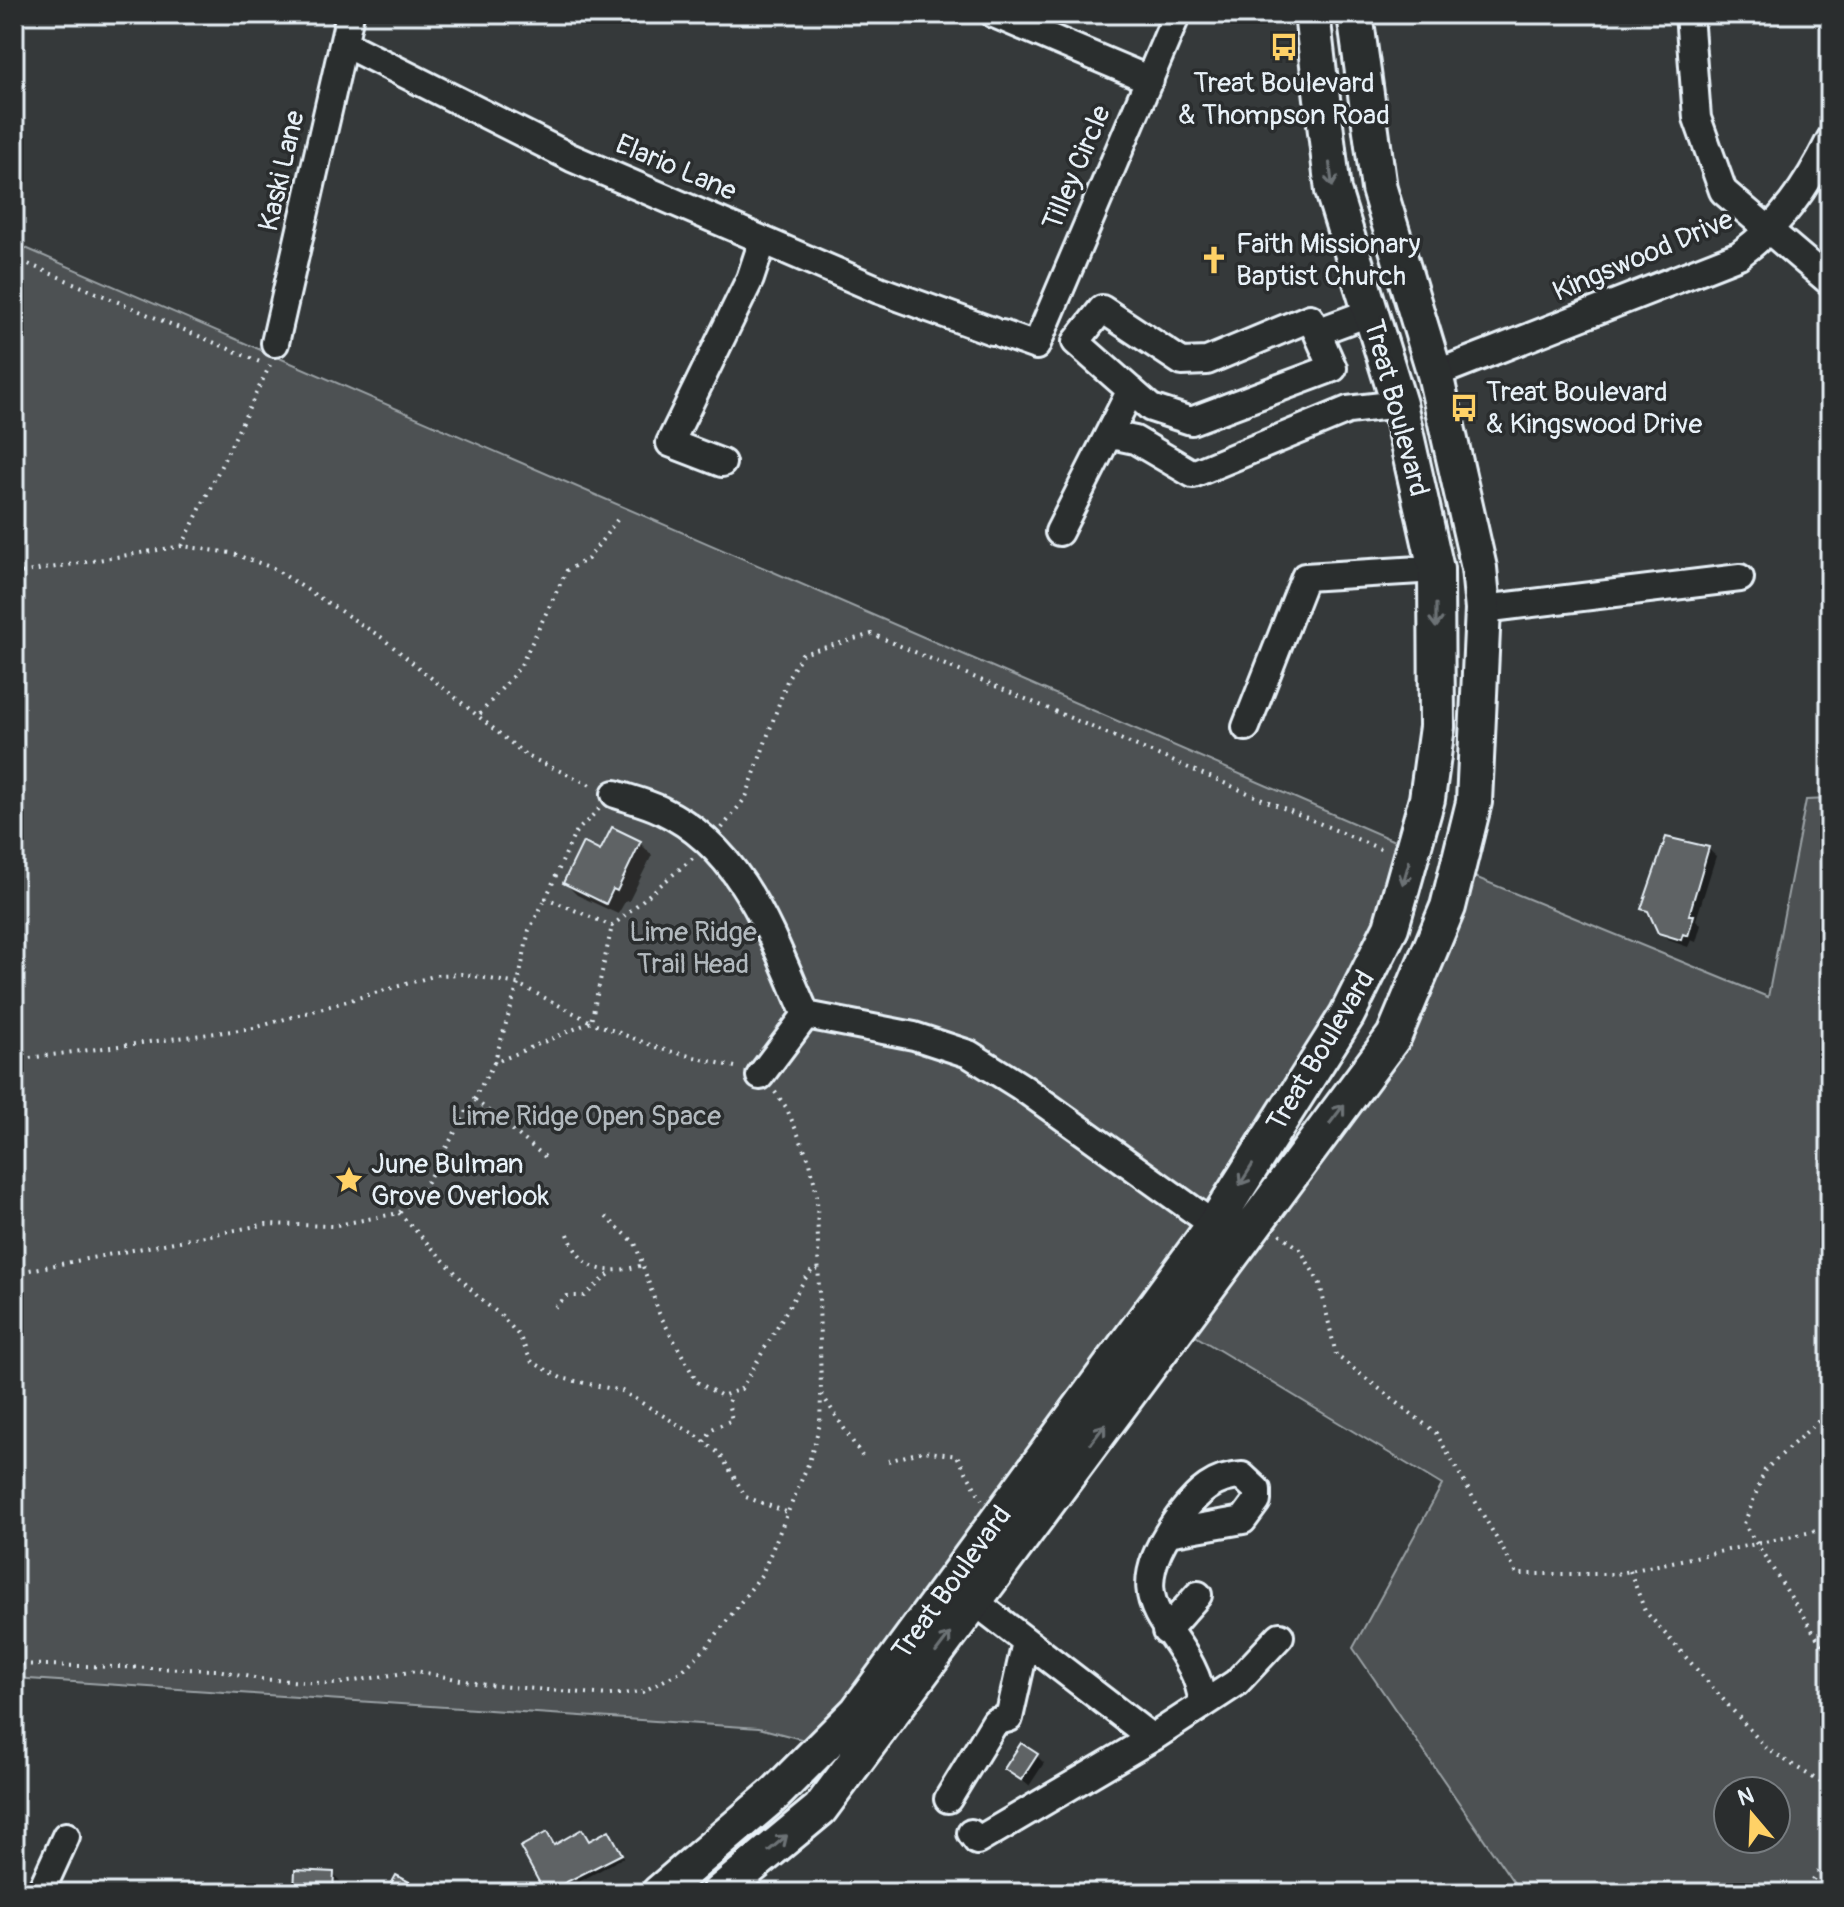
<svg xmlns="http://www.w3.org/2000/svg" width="1844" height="1907" font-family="Pangolin,sans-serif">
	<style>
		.green { fill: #4d5152; stroke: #9aa1a5; stroke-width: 2; fill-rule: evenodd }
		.shadow { fill: #0007 }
		.building { fill: #5f6365; stroke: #e8f1f8; stroke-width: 2 }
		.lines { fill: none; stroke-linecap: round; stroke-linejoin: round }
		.minor-casing { stroke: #e8f1f8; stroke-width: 32 }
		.major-casing { stroke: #e8f1f8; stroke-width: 40 }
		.path { stroke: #e8f1f8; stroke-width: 4; stroke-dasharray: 2 6; stroke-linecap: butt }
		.minor { stroke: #2a2d2e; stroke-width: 26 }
		.major { stroke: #2a2d2e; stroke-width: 34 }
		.oneway { stroke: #6c7275 }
		.labels { text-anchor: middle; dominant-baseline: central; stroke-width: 7; stroke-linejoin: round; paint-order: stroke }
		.poi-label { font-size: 28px; fill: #e8f1f8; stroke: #2a2d2e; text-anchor: start }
		.street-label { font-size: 28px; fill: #e8f1f8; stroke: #2a2d2e }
		.park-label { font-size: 28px; fill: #b2b9be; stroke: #2a2d2e }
	</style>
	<rect width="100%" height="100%" fill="#35393a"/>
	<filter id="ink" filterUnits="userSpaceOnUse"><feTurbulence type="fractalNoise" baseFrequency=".0125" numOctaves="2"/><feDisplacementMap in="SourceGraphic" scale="16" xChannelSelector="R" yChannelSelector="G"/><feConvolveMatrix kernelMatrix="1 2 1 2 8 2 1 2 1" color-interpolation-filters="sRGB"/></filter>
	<g filter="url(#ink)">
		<path class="green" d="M14 243 1413 849 1348 1015 824 1745 759 1728 14 1678Z
			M1830 799V1893H1521L1353 1648 1442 1485 1179 1326 1394 1036 1458 870 1768 997 1806 800ZM1728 1791H1776V1839H1728Z"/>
		<path class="shadow" d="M640 843 652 855 629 901 626 900 618 914 577 895 565 883 601 854Z
			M1708 849 1716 856 1696 920 1701 925 1696 942 1691 940 1688 947 1668 940 1643 909Z
			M1037 1756 1044 1763 1029 1786 1007 1768Z
			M612 1836 624 1857 559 1893H548L522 1848 590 1843Z
			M333 1874 345 1886V1893H272L273 1886 296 1887Z"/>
		<path class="building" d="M612 827 641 841 617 891 613 889 606 904 563 883 583 842 600 851Z
			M1666 837 1709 847 1689 915H1694L1688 936 1683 934 1681 940 1658 933 1648 911 1641 909Z
			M1021 1743 1038 1754 1021 1780 1004 1769Z
			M582 1829 589 1841 609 1830 622 1854 545 1893 520 1847 547 1832 554 1845Z
			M295 1870 334 1872 333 1893H294Z
			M396 1875 430 1893H386Z"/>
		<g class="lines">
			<defs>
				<path id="minor" d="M994 14 1150 80
					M1689 14 1697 118 1723 191 1830 282
					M345 44 572 158 879 290 992 331
					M1317 332 1333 368 1191 421 1151 408 1076 342 1102 309 1182 362 1207 361 1310 318 1317 332 1371 312
					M1002 334 1036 346 1177 14
					M275 343 350 14
					M1435 374 1739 255C1781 224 1807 187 1830 140
					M1111 435 1135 440 1193 474 1348 410 1399 404
					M722 463 670 443 750 279 763 240
					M1059 532 1131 390
					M1483 609 1740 578
					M1246 727 1305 577 1436 569
					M615 794C630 799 647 803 661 810 744 849 772 938 806 1015L914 1036 969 1054 1020 1086 1214 1225
					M760 1076 806 1015
					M1168 1533 1243 1520 1257 1501V1490L1242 1476C1214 1477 1198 1492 1181 1514 1105 1615 1192 1623 1203 1704
					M974 1601 1152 1738 1236 1683 1280 1636
					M1166 1631 1198 1595
					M948 1799 995 1722 1009 1718 1026 1642
					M971 1833 977 1841 1152 1738
					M40 1893 66 1836"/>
				<path id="major" d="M659 1893 776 1793 857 1712 1214 1225 1347 1015 1391 927 1427 799 1437 727 1436 569 1399 404 1333 191 1312 14
					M719 1893 820 1809 1394 1036 1448 907 1474 802 1483 609 1479 568 1435 374 1379 189 1355 14"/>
			</defs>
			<use href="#minor" class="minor-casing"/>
			<use href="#major" class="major-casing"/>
			<path class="path" d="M14 258 260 362
				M182 546 270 365
				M14 574 182 546 231 553 273 568 381 637 527 756 593 786
				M480 714 520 667 567 570 588 559 617 520
				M599 809 575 833 546 898 612 926 694 857
				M722 828 746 797 788 678 802 654 872 634 1385 851
				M14 1060 254 1028 437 975 463 974 518 984 529 930 546 898
				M494 1063 518 984 591 1022 612 926
				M775 1092 786 1107 810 1162 817 1195 821 1393 862 1456
				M475 1100 549 1160
				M399 1213 481 1300 502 1316 520 1337 531 1361 561 1378 622 1391 697 1436 720 1454 746 1497 789 1513
				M606 1217 635 1243 659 1313 697 1382 722 1396 741 1389 805 1279 813 1269 821 1270
				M568 1234C582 1272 605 1276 643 1265
				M1280 1234 1300 1249 1320 1284 1336 1355 1436 1433 1517 1574H1616L1830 1528
				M14 1273 267 1224 332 1226 399 1213 423 1189 494 1063 591 1022 661 1049 739 1068
				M555 1307 567 1296H584L613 1271
				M1830 1410 1765 1470 1744 1524 1830 1658
				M704 1442 712 1429 732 1420 728 1403 731 1395
				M888 1461 924 1451 957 1456 982 1500
				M1630 1571 1645 1611 1767 1749 1830 1788
				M14 1664 218 1670 259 1679 336 1684 416 1671 486 1685 609 1695 642 1692 682 1671 707 1647 762 1574 809 1462 820 1424 821 1395
				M1804 1893 1830 1854"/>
			<use href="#minor" class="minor"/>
			<use href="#major" class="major"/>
		</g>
		<defs><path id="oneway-shaft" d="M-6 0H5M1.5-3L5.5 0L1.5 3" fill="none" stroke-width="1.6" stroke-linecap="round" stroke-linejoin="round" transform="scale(2)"/></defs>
		<g class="oneway">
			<use href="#oneway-shaft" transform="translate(1331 175) rotate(83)"/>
			<use href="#oneway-shaft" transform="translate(1436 616) rotate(90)"/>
			<use href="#oneway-shaft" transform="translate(1406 873) rotate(106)"/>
			<use href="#oneway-shaft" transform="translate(1337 1114) rotate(-53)"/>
			<use href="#oneway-shaft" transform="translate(1246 1175) rotate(122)"/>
			<use href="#oneway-shaft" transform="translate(1098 1434) rotate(-53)"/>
			<use href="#oneway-shaft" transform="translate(943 1643) rotate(-53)"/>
			<use href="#oneway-shaft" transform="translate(778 1843) rotate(-40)"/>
		</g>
	</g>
	<defs>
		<symbol id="bus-bare" viewBox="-9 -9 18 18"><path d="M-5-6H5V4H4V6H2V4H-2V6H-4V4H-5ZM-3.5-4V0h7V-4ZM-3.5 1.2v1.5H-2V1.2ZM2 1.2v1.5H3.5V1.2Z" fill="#ffd166" stroke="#2a2d2e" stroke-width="2.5" paint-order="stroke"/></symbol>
		<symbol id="church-bare" viewBox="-9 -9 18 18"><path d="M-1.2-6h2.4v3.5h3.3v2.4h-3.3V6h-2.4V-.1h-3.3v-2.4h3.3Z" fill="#ffd166" stroke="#2a2d2e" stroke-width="2.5" paint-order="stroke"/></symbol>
		<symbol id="sight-bare" viewBox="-9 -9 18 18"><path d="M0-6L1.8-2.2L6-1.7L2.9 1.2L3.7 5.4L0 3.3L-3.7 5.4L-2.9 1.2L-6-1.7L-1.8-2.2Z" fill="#ffd166" stroke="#2a2d2e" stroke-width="2.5" paint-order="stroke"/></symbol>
	</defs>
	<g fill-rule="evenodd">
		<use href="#bus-bare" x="1264" y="27" width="40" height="40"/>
		<use href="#church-bare" x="1194" y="240" width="40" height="40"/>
		<use href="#bus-bare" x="1444" y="388" width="40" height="40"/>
		<use href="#sight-bare" x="329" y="1160" width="40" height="40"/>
	</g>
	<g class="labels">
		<g class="poi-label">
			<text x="1284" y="83" text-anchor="middle">Treat Boulevard<tspan x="1284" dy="32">&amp; Thompson Road</tspan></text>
			<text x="1236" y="244">Faith Missionary<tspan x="1236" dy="32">Baptist Church</tspan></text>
			<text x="1486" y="392">Treat Boulevard<tspan x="1486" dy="32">&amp; Kingswood Drive</tspan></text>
			<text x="371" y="1164">June Bulman<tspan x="371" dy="32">Grove Overlook</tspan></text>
		</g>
		<g class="street-label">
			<text transform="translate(676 168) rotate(23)">Elario Lane</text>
			<text transform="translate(1077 168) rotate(-67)">Tilley Circle</text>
			<text transform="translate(282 171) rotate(-77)">Kaski Lane</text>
			<text transform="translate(1643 256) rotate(-23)">Kingswood Drive</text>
			<text transform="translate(1396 408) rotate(75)">Treat Boulevard</text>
			<text transform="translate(1321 1051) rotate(-59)">Treat Boulevard</text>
			<text transform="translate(952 1583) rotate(-54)">Treat Boulevard</text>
		</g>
		<g class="park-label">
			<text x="693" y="932">Lime Ridge<tspan x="693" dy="32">Trail Head</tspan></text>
			<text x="586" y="1116">Lime Ridge Open Space</text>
		</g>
	</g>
	<rect width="1844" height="1907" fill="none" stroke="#2a2d2e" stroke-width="48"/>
	<rect x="24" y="24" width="1796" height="1859" fill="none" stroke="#e8f1f8" stroke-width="3" filter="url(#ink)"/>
	<g transform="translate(1752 1815) rotate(341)"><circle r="38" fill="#2a2d2e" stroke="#767b7f" stroke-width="2"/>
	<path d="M0-6L14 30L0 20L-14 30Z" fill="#ffd166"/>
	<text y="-12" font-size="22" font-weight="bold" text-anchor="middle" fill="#e8f1f8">N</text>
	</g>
</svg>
